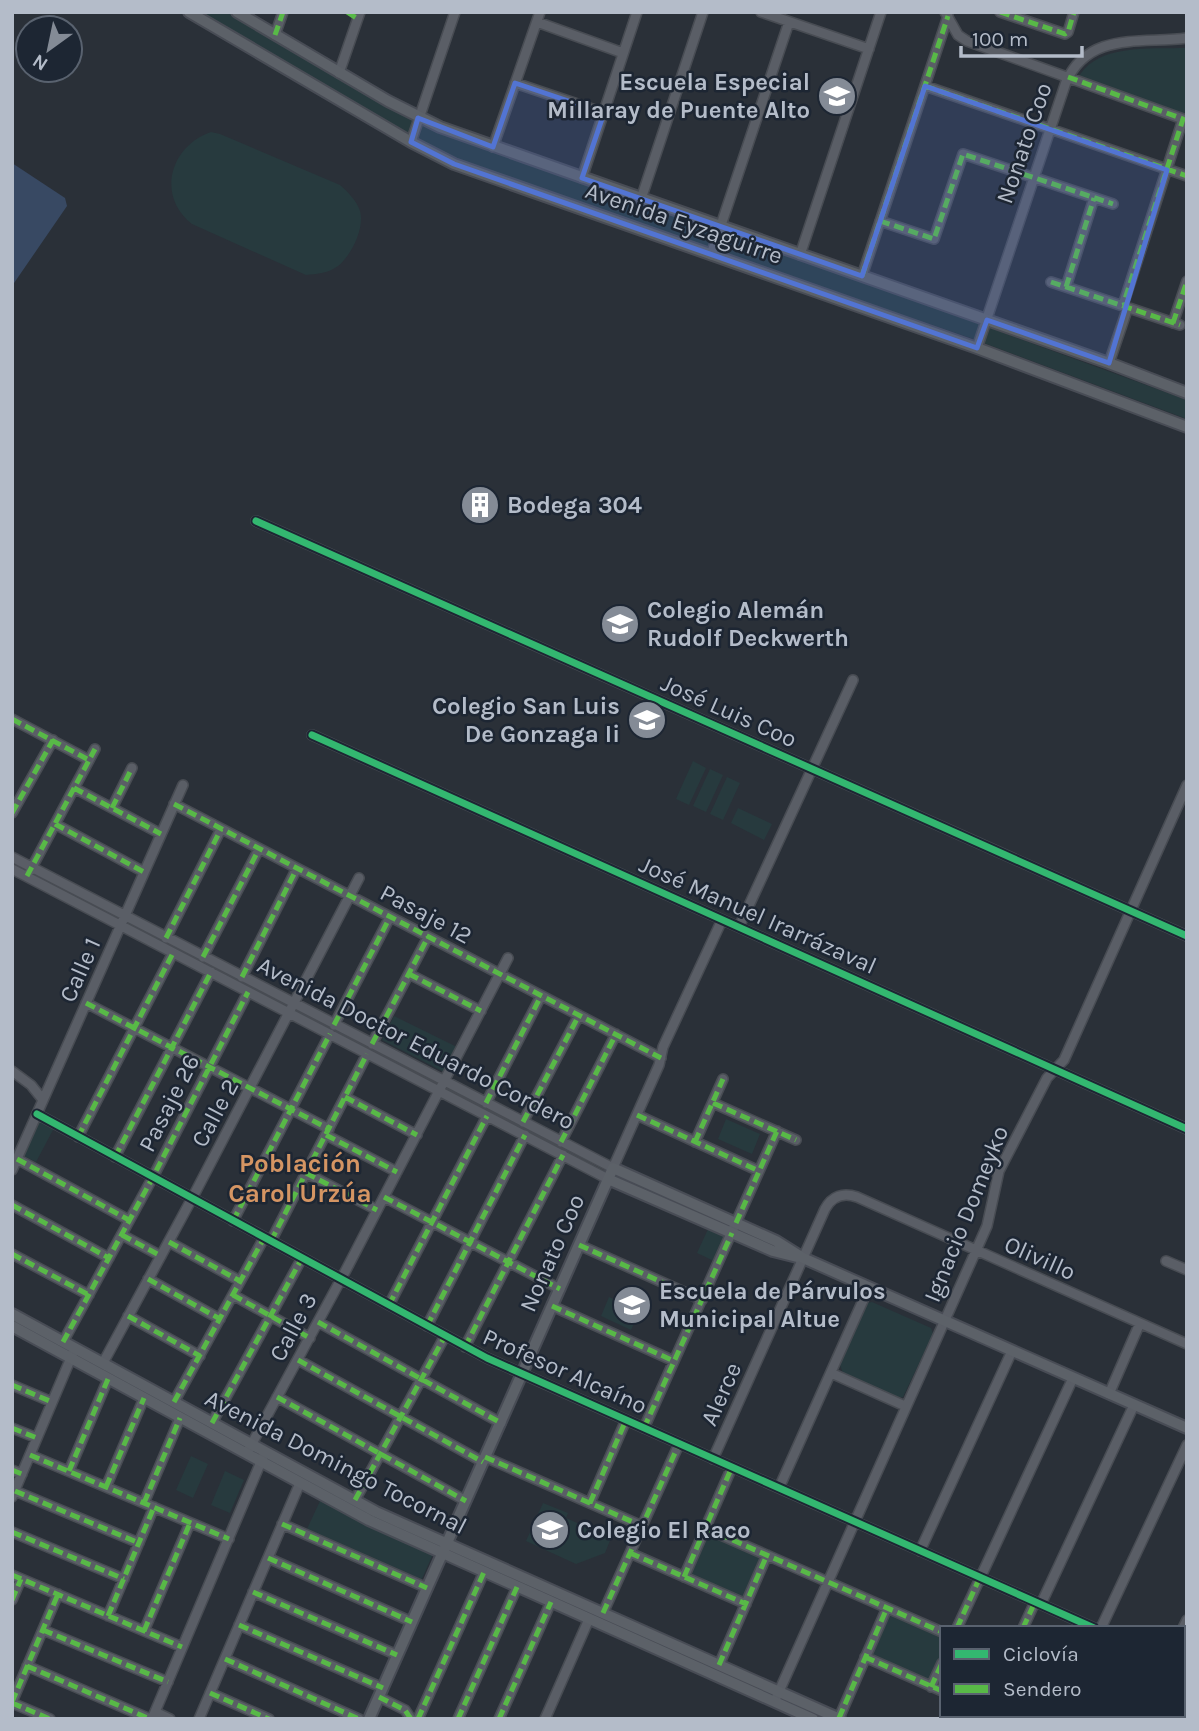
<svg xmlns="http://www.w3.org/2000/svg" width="1199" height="1731" font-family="Karla,sans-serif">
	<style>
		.green { fill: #273a3e }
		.water { fill: #384963 }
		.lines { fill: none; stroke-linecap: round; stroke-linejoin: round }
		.minor-casing { stroke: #484c53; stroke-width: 12 }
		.major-casing { stroke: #484c55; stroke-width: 14 }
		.minor { stroke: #5a5e66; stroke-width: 9 }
		.major { stroke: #5c6168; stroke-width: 10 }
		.quiet { stroke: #58b947; stroke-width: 5; stroke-dasharray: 10 5; stroke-linecap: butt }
		.cycleway-casing { stroke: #1d2633; stroke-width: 11 }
		.cycleway { stroke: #33b770; stroke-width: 7 }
		.marked { fill: #5274d3; fill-opacity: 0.2; stroke: #5274d3; stroke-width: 5; stroke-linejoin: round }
		.labels { text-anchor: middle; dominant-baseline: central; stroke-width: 5; stroke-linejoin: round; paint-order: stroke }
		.poi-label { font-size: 24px; font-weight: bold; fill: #b4bcc9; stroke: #1d2633; text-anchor: start }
		.street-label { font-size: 24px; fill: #b4bcc9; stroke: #1d2633 }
		.neighbourhood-label { font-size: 26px; font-weight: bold; fill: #d59563; stroke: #1d2633 }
	</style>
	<rect width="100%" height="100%" fill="#2a3038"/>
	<path class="green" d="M196 12H231L404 114 1187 400V419L968 337 687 243 454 159Z
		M1187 48V117L1078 78C1096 43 1153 49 1187 48Z
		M211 132 220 134 340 185C348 192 357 201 360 211 365 228 351 256 338 266 329 273 317 274 306 275L192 224C156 196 170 146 211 132Z
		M693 761 706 768 689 805 676 799Z
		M710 769 723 775 706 812 693 806Z
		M727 777 740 783 723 820 710 814Z
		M738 808 772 824 764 840 731 823Z
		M394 1016 457 1047 444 1072 382 1040Z
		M726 1119 760 1134 752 1154 718 1139Z
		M40 1120 54 1128 36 1162 24 1156Z
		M709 1227 726 1235 714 1261 697 1253Z
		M609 1297 640 1311 631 1330 601 1316Z
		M872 1302 931 1328 933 1334 903 1397 899 1398 843 1373 840 1365 868 1303Z
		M191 1456 208 1464 193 1498 176 1490Z
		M225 1471 244 1480 230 1513 211 1505Z
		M320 1501 433 1554 421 1581 307 1529Z
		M543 1503 568 1513 566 1518 611 1538 605 1553 576 1564 526 1541Z
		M706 1533 761 1555 762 1559 744 1599 689 1576Z
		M892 1614 942 1636V1657L932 1679 927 1681 871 1654 888 1617Z"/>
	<path class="water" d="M12 163 65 198 67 206 12 286Z"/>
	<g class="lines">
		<defs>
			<path id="minor" d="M761 12 869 49
				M945 12 958 35 967 41 1183 119 1124 302 1126 313 1109 363
				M1000 12 1065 34 1068 32 1074 12
				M537 22 623 53
				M275 35 283 12
				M339 73 360 12
				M515 83 604 113
				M925 86 1187 176
				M411 142 455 12
				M493 147 540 12
				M582 178 637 12
				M641 199 703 12
				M880 221 934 239 963 154 1113 204
				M711 255 789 22
				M800 255 881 12
				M862 276 948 16
				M1051 282 1180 325
				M1066 287 1094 198
				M1173 323 1187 281
				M977 348 1066 82C1089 31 1141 44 1187 38
				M256 521 1187 936
				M12 719 89 760
				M312 735 1187 1129
				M74 788 161 834
				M174 804 661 1058
				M112 808 132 768
				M12 813 53 740
				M55 824 144 872
				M12 857 613 1168 659 1065 663 1047 722 920
				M12 869 608 1179
				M30 871 95 749
				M739 927 853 680
				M166 938 221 829
				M203 957 259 849
				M409 974 481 1011
				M242 977 297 868
				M86 1003 329 1129
				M334 1025 390 917
				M372 1044 428 937
				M12 1071 31 1085 43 1100
				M345 1097 417 1135
				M486 1103 541 996
				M713 1103 796 1140
				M37 1114 487 1358 1094 1628
				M637 1115 759 1171
				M523 1122 579 1015
				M326 1135 397 1172
				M78 1137 173 953
				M561 1142 616 1034
				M695 1142 723 1079
				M115 1157 211 972
				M17 1159 129 1220
				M12 1170 183 785
				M306 1173 377 1210
				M384 1197 560 1289
				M12 1205 109 1258
				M233 1221 330 1034
				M122 1235 161 1256
				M271 1241 367 1054
				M169 1242 240 1281
				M579 1245 702 1300
				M12 1254 89 1295
				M1166 1261 1187 1270
				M148 1279 220 1319
				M233 1295 310 1338
				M389 1305 487 1116
				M552 1306 674 1361
				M128 1316 200 1356
				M318 1322 501 1423
				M427 1326 525 1135
				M63 1342 153 1177 248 992
				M465 1347 563 1155
				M298 1360 483 1462
				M103 1363 196 1191 359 878
				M831 1373 905 1406
				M12 1385 52 1402
				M1109 1394 1140 1323
				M277 1397 466 1501
				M174 1402 264 1238
				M212 1423 302 1258
				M12 1428 37 1438
				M644 1428 777 1131
				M249 1449 346 1270 508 958
				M30 1455 229 1539
				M485 1457 642 1526
				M713 1459 825 1209C832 1196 843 1192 857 1197L1187 1344
				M12 1470 22 1474
				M69 1471 108 1379
				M106 1487 144 1398
				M779 1488 869 1287
				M15 1491 139 1543
				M12 1497 73 1353
				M355 1500 445 1336
				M144 1503 180 1418
				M590 1503 626 1420
				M282 1524 427 1588
				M705 1528 942 1632
				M12 1532 124 1579
				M920 1551 1012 1351
				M630 1553 746 1604
				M268 1558 412 1622
				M12 1575 182 1647
				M684 1577 732 1467
				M253 1592 397 1655
				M12 1600 21 1579
				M1041 1604 1134 1405
				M603 1613 679 1444
				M108 1616 154 1507
				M239 1625 383 1688
				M957 1628 1073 1378
				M1023 1628 1035 1602
				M1101 1628 1187 1445
				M1183 1628 1187 1620
				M43 1630 168 1682
				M144 1631 190 1523
				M865 1657 942 1691
				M225 1659 359 1719
				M719 1665 767 1555
				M27 1666 150 1719
				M1183 1667 1187 1669
				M931 1687 942 1663
				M210 1693 269 1719
				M777 1696 987 1226 999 1171 1047 1078 1064 1060 1187 785
				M379 1697 405 1710 411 1719
				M12 1702 58 1594
				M12 1703 50 1719
				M155 1712 170 1719
				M995 1715 1003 1719
				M839 1718 887 1608
				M152 1719 263 1457
				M199 1719 300 1483
				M418 1719 484 1572
				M458 1719 517 1587
				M499 1719 551 1602
				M545 1719 589 1619
				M983 1719 985 1715
				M1141 1719 1143 1715"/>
			<path id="major" d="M189 12 411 142 454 164 977 348 1187 427
				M237 12 388 101 440 127 1109 363 1187 393
				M608 1179 773 1251 797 1257
				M12 1314 376 1512 840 1719
				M12 1326 369 1520 813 1719
				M369 1719 613 1168 776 1241 803 1258 1187 1428"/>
		</defs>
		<use href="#minor" class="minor-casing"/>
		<use href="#major" class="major-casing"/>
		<use href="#minor" class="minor"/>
		<use href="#major" class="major"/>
		<path class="quiet" d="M347 12 358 19
			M1000 12 1065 34 1068 32 1074 12
			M239 13V12
			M275 35 283 12
			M1068 77 1183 119 1124 302 1125 307
			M925 86 1187 176
			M880 221 934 239 963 154 1113 204
			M862 276 948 16
			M1051 282 1180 325
			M1066 287 1094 198
			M1173 323 1187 281
			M12 719 89 760
			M74 788 161 834
			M174 804 661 1058
			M112 808 132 768
			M12 813 53 740
			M55 824 144 872
			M27 876 95 749
			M166 938 221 829
			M203 957 259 849
			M409 974 481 1011
			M242 977 297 868
			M86 1003 329 1129
			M334 1025 390 917
			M372 1044 428 937
			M345 1097 417 1135
			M486 1103 541 996
			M713 1103 796 1140
			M637 1115 759 1171
			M523 1122 579 1015
			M326 1135 397 1172
			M78 1137 173 953
			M561 1142 616 1034
			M695 1142 723 1079
			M115 1157 211 972
			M17 1159 129 1220
			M306 1173 377 1210
			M384 1197 560 1289
			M12 1205 109 1258
			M233 1221 330 1034
			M736 1223 777 1131
			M122 1235 161 1256
			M271 1241 367 1054
			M169 1242 240 1281
			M579 1245 702 1300
			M12 1254 89 1295
			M148 1279 220 1319
			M233 1295 310 1338
			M389 1305 487 1116
			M552 1306 674 1361
			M128 1316 200 1356
			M318 1322 501 1423
			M427 1326 525 1135
			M63 1342 153 1177 248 992
			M465 1347 563 1155
			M298 1360 483 1462
			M12 1385 52 1402
			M277 1397 466 1501
			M174 1402 264 1238
			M212 1423 302 1258
			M12 1428 37 1438
			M644 1428 732 1233
			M30 1455 229 1539
			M485 1457 642 1526
			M12 1470 22 1474
			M69 1471 108 1379
			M106 1487 144 1398
			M15 1491 139 1543
			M355 1500 445 1336
			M144 1503 180 1418
			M590 1503 626 1420
			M282 1524 427 1588
			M705 1528 942 1632
			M12 1532 124 1579
			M630 1553 746 1604
			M268 1558 412 1622
			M12 1575 182 1647
			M684 1577 732 1467
			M253 1592 397 1655
			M12 1600 21 1579
			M603 1613 679 1444
			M108 1616 154 1507
			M239 1625 383 1688
			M957 1628 980 1577
			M1023 1628 1035 1602
			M43 1630 168 1682
			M144 1631 190 1523
			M865 1657 942 1691
			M225 1659 359 1719
			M719 1665 767 1555
			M27 1666 150 1719
			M931 1687 942 1663
			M210 1693 269 1719
			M379 1697 405 1710 411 1719
			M12 1702 58 1594
			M12 1703 50 1719
			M995 1715 1003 1719
			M839 1718 887 1608
			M418 1719 484 1572
			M458 1719 517 1587
			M499 1719 551 1602
			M983 1719 985 1715"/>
		<defs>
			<path id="cycleway" d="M256 521 1187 936
				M312 735 1187 1129
				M37 1114 487 1358 1094 1628"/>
		</defs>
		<use href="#cycleway" class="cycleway-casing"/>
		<use href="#cycleway" class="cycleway"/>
	</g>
	<path class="marked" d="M515 83 604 113 582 178 862 276 925 86 1167 170 1109 363 987 320 977 348 454 164 411 142 418 118 493 147Z"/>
	<defs>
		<symbol id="school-disc" viewBox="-11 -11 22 22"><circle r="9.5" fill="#848b96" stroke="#1d2633"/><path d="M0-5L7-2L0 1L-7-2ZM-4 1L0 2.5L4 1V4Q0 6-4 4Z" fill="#fff"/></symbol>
		<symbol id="building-disc" viewBox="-11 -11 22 22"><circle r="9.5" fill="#848b96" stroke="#1d2633"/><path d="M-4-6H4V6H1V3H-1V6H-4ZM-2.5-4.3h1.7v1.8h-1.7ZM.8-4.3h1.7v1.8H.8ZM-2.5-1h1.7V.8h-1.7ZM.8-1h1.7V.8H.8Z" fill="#fff"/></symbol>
	</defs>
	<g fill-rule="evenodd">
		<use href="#school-disc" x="815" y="74" width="44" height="44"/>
		<use href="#building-disc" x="458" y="483" width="44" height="44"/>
		<use href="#school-disc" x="598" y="602" width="44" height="44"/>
		<use href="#school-disc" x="625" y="698" width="44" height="44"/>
		<use href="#school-disc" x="610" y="1283" width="44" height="44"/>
		<use href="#school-disc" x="528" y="1508" width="44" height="44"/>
	</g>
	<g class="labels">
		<g class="poi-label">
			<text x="810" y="82" text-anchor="end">Escuela Especial<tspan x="810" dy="28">Millaray de Puente Alto</tspan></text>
			<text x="507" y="505">Bodega 304</text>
			<text x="647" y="610">Colegio Alemán<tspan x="647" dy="28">Rudolf Deckwerth</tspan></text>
			<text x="620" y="706" text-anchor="end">Colegio San Luis<tspan x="620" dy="28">De Gonzaga Ii</tspan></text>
			<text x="659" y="1291">Escuela de Párvulos<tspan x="659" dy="28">Municipal Altue</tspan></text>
			<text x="577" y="1530">Colegio El Raco</text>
		</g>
		<g class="street-label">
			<text transform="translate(1024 143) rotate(-71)">Nonato Coo</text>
			<text transform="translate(684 223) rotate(19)">Avenida Eyzaguirre</text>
			<text transform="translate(729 711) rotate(24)">José Luis Coo</text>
			<text transform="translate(426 914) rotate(28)">Pasaje 12</text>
			<text transform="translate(758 915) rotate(24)">José Manuel Irarrázaval</text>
			<text transform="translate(80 970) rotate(-66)">Calle 1</text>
			<text transform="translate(416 1043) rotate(27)">Avenida Doctor Eduardo Cordero</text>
			<text transform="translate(169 1103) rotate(-63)">Pasaje 26</text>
			<text transform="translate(215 1113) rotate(-62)">Calle 2</text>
			<text transform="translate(966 1214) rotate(-68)">Ignacio Domeyko</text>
			<text transform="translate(552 1253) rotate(-66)">Nonato Coo</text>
			<text transform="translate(1040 1258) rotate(24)">Olivillo</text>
			<text transform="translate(293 1327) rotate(-62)">Calle 3</text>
			<text transform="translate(565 1371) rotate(24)">Profesor Alcaíno</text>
			<text transform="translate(721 1394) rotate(-66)">Alerce</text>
			<text transform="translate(336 1462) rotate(27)">Avenida Domingo Tocornal</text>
		</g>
		<g class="neighbourhood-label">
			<text x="300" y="1163">Población<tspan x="300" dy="30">Carol Urzúa</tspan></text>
		</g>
	</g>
	<rect width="1199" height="1731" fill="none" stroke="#b4bcc9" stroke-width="28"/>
	<rect x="940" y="1626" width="245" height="91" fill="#1d2633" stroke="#59626f" stroke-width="2"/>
	<rect x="954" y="1649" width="35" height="10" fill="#33b770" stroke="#59626f" stroke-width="2"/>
	<text x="1003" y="1661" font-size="21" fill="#b4bcc9">Ciclovía</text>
	<rect x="954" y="1684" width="35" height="10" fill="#58b947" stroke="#59626f" stroke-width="2"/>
	<text x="1003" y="1696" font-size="21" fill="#b4bcc9">Sendero</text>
	<g transform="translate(49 49) rotate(213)"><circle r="33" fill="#1d2633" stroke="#59626f" stroke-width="2"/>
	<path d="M0-5L12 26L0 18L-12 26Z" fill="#848b96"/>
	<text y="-10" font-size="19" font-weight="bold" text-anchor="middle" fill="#b4bcc9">N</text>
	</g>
	<path d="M961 46v10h121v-10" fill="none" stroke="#b4bcc9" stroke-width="3.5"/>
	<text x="972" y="46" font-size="21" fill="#b4bcc9" stroke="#1d2633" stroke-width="5" paint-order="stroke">100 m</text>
</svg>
